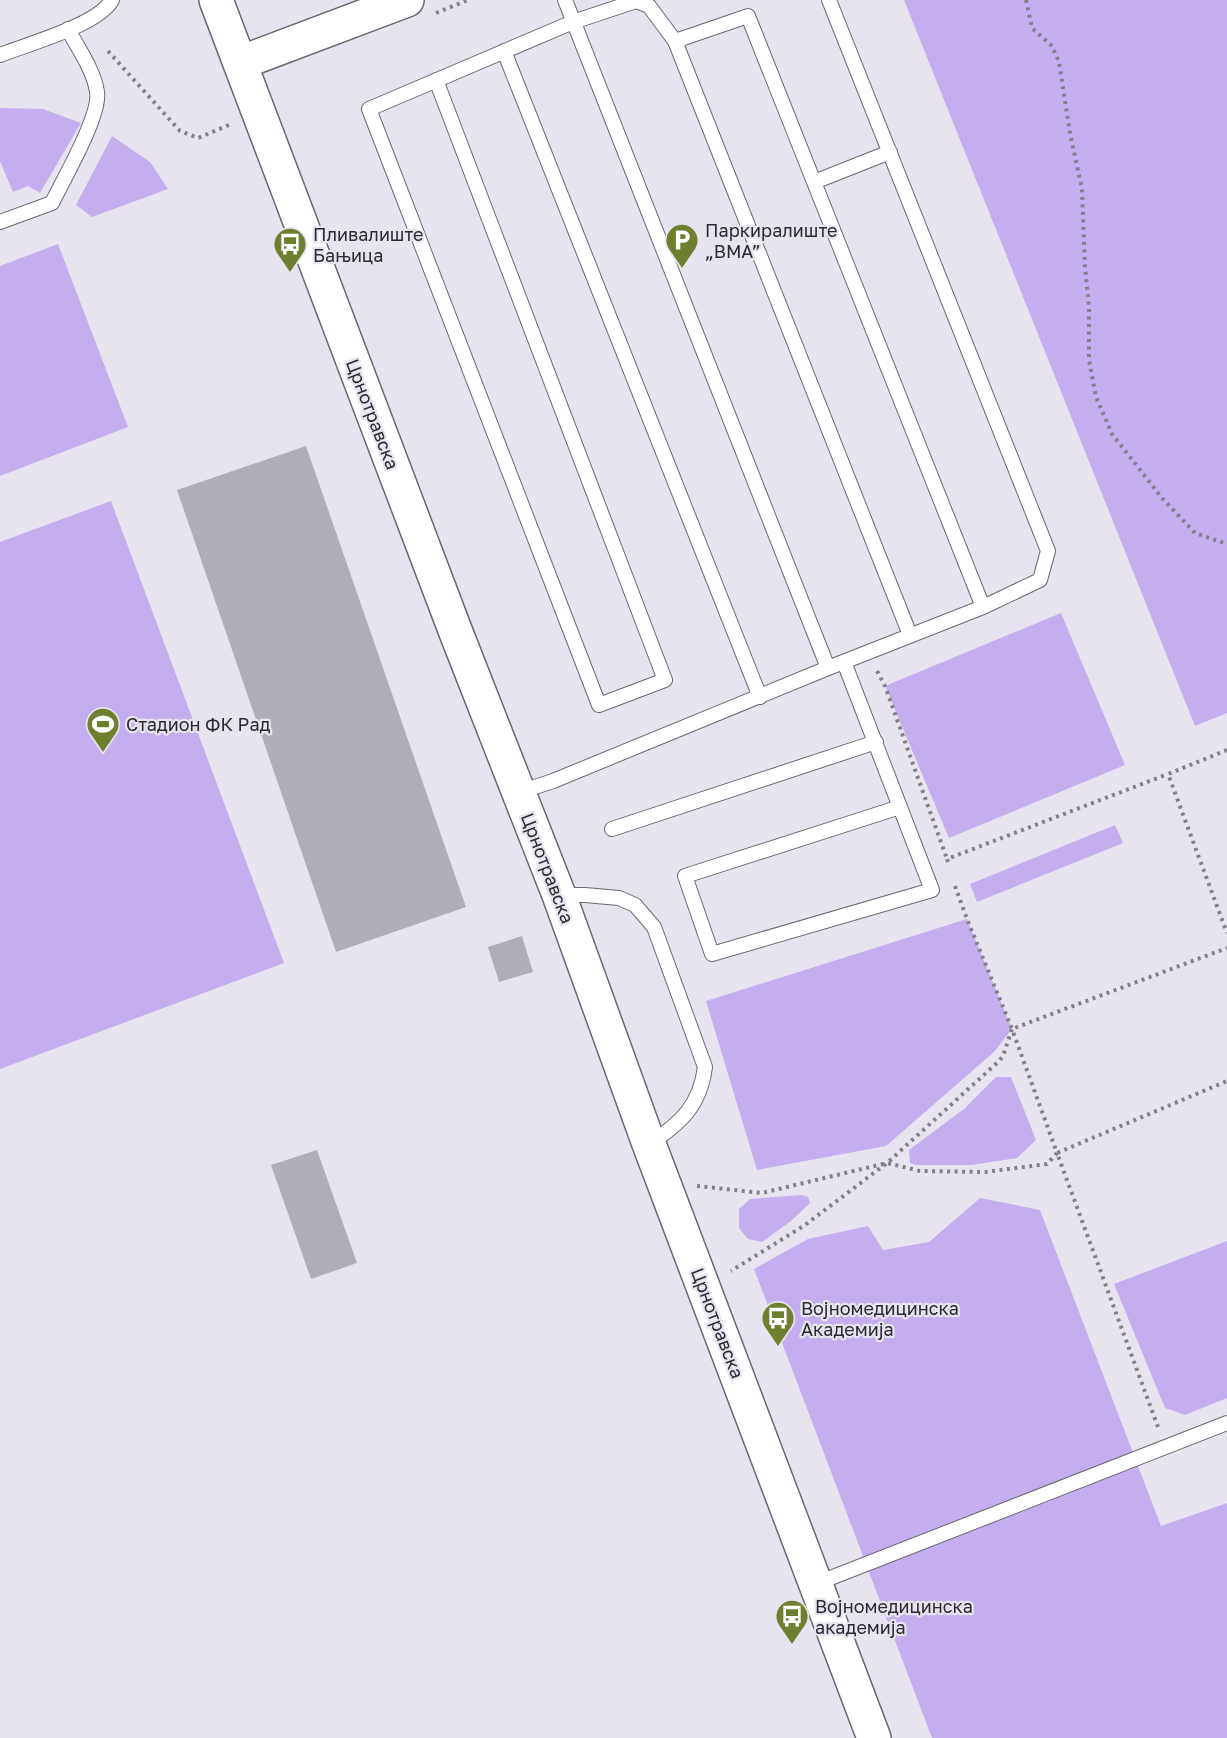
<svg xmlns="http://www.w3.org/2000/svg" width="1227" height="1738" font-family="'Golos Text',sans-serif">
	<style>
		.green { fill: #c5aeef }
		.building { fill: #b0adb7 }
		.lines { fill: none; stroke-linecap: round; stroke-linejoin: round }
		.service-casing { stroke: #6b6872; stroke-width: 16 }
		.tertiary-casing { stroke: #6b6872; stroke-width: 36 }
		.secondary-casing { stroke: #6b6872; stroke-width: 36 }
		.path { stroke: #828188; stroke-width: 4; stroke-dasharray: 3 4.5; stroke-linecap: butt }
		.service { stroke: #fff; stroke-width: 14 }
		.tertiary { stroke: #fff; stroke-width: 33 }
		.secondary { stroke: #fff; stroke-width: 33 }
		.labels { text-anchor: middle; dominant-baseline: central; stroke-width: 4.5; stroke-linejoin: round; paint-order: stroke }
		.poi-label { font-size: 18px; fill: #2b2a2e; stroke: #e7e4ef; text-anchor: start }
		.street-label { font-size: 18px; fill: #2b2a2e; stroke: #e7e4ef }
	</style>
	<rect width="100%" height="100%" fill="#e7e4ef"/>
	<path class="green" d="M904 0H1227V713L1195 726Z
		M0 108 43 109 81 123 40 193 28 186 13 192 0 161Z
		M112 136 150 162 168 189 92 217 76 205Z
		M58 244 128 427 0 476V266Z
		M111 501 284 963 0 1069V542Z
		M1061 613 1125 765 949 838 885 686Z
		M1115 825 1123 843 977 902 970 884Z
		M967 919 1012 1029 994 1052 886 1146 757 1170 706 1001Z
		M996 1077H1011L1036 1140 1017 1158 972 1165H916L910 1163 909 1150 964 1109Z
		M802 1195 808 1197 810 1203 791 1221 762 1242 748 1239 739 1228V1209L750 1199Z
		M980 1198 1040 1210 1161 1526 1227 1503V1738H932L754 1269 808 1239 868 1226 883 1250 929 1242Z
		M1227 1241V1398L1185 1415 1165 1408 1114 1284Z"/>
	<path class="building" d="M306 446 466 907 336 952 177 490Z
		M522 936 533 972 499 982 488 947Z
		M317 1150 357 1263 311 1279 271 1165Z"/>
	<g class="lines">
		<defs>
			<path id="service" d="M565 0 828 668
				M675 41 748 16 983 607
				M504 51 760 697
				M0 55C28 44 98 25 112 0
				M436 80 665 680 599 705 369 109 573 22 636 1 649 6 675 41 910 635
				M814 182 890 152
				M0 222 52 203C63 180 101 115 97 92 94 70 78 49 68 29
				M844 662 932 890 712 954 685 876 900 807
				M520 792 553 781 828 668 983 607 1040 580 1048 551 829 0
				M612 829 876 742
				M560 895H585L619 898 635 905 654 927 705 1067C700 1106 680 1124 649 1144
				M815 1584 1227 1423"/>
			<path id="tertiary" d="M240 63 407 0"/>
			<path id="secondary" d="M216 0 455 630 559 895 649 1144 874 1738"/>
		</defs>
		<use href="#service" class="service-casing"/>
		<use href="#tertiary" class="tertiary-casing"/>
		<use href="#secondary" class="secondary-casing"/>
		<path class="path" d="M1026 0 1032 28 1052 46 1059 62 1070 133 1082 189 1085 266 1089 307V360L1096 397 1112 434 1162 498 1195 533 1227 544
			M436 13 468 0
			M108 51 180 131 198 138 229 125
			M877 671 885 686 947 859
			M1227 750 1168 774 1227 933
			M948 862 947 859 1168 774
			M955 886 967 919 1012 1029 1227 948
			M697 1186 762 1193 887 1163 920 1171 985 1172 1047 1164 1057 1153 1012 1029 1003 1056 998 1062 887 1163 805 1225 731 1271
			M1158 1427 1057 1153 1227 1081"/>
		<use href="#service" class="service"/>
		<use href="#tertiary" class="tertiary"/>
		<use href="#secondary" class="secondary"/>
	</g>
	<defs>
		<symbol id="parking-pin" viewBox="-11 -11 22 30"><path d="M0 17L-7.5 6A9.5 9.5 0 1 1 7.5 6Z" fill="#6e802f" stroke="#e7e4ef"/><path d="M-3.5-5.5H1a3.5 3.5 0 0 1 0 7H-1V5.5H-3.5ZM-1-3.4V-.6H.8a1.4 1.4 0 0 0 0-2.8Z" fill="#fff"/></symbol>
		<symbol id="bus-pin" viewBox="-11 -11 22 30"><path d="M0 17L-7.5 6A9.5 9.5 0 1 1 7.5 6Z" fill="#6e802f" stroke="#e7e4ef"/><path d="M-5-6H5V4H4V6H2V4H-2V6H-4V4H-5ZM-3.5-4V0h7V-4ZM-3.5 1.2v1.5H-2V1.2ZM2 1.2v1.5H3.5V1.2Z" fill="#fff"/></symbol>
		<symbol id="stadium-pin" viewBox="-11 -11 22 30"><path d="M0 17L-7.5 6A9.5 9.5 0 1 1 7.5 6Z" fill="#6e802f" stroke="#e7e4ef"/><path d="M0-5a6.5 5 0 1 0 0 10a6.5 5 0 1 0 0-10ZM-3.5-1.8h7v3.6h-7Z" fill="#fff"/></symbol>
	</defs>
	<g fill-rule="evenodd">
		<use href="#parking-pin" x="663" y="221" width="38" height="52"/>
		<use href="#bus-pin" x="271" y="225" width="38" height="52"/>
		<use href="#stadium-pin" x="84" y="705" width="38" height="52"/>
		<use href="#bus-pin" x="759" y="1299" width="38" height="52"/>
		<use href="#bus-pin" x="773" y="1597" width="38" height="52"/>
	</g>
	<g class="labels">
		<g class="poi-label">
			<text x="705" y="230">Паркиралиште<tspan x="705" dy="21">„ВМА”</tspan></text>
			<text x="313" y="234">Пливалиште<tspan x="313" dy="21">Бањица</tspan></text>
			<text x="126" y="724">Стадион ФК Рад</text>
			<text x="801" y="1308">Војномедицинска<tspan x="801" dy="21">Академија</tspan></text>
			<text x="815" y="1606">Војномедицинска<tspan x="815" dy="21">академија</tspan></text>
		</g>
		<g class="street-label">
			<text transform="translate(373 414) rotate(69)">Црнотравска</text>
			<text transform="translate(548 868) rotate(69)">Црнотравска</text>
			<text transform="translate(718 1323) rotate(69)">Црнотравска</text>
		</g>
	</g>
</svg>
